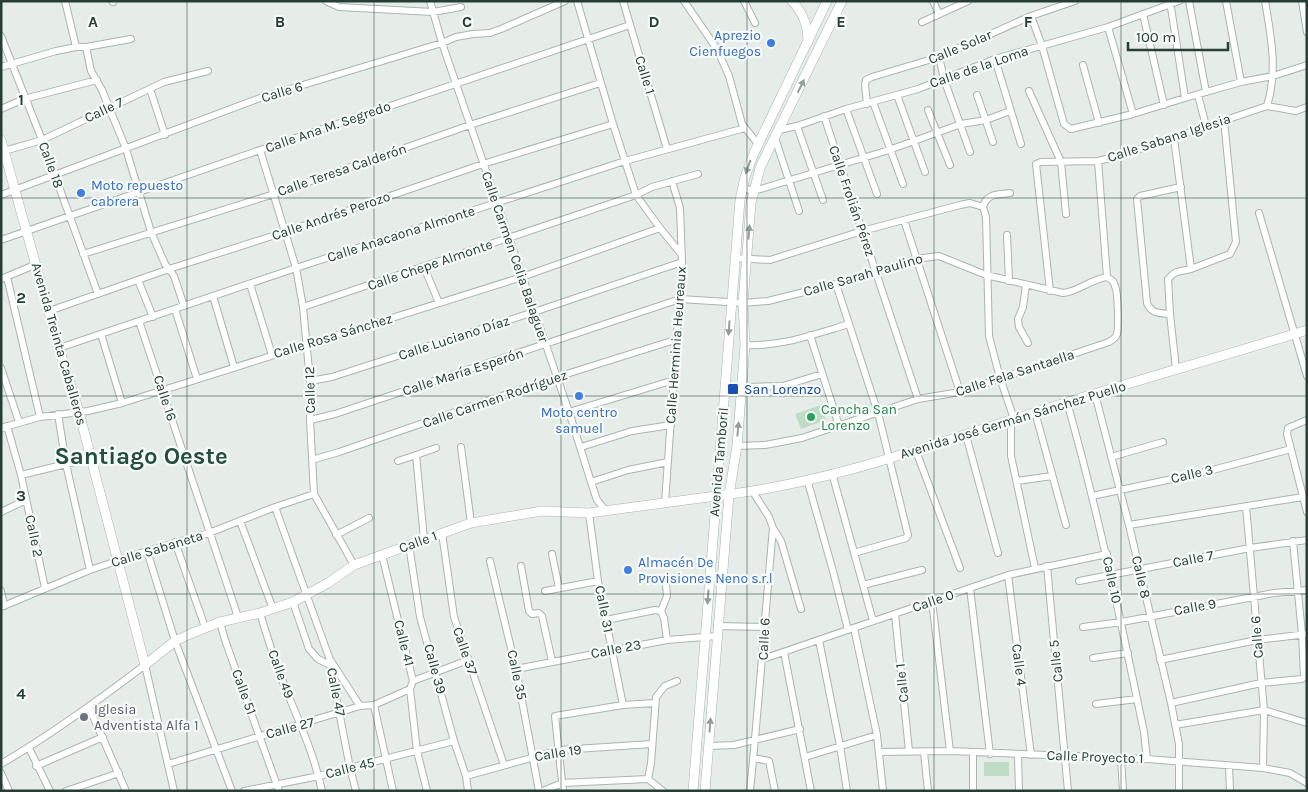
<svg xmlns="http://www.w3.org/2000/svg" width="1308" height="792" font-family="Karla,sans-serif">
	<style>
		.green { fill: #c1dcc6 }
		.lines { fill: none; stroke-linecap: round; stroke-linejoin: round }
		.minor-casing { stroke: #a9b5af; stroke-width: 8 }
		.tertiary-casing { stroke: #a9b5af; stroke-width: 10 }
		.secondary-casing { stroke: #a5b8b0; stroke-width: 10 }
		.minor { stroke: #fff; stroke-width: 6 }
		.tertiary { stroke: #fff; stroke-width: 9 }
		.secondary { stroke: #fff; stroke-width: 9 }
		.oneway { fill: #929e9a }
		.grid { fill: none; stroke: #263e35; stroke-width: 1; stroke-opacity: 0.55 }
		.shop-dot { fill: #3f7fe0; stroke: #f6faf8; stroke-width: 2 }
		.transit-dot { fill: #1a4fb4; stroke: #f6faf8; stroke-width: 2 }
		.leisure-dot { fill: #2e9e5b; stroke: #f6faf8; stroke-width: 2 }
		.worship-dot { fill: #6b7280; stroke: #f6faf8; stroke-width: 2 }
		.labels { text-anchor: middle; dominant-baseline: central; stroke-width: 4.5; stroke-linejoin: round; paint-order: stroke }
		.shop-label { font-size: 14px; fill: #366cbe; stroke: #f6faf8; text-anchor: start }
		.street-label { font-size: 14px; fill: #263e35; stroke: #f6faf8 }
		.transit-label { font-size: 14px; fill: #164399; stroke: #f6faf8; text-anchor: start }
		.leisure-label { font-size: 14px; fill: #27864d; stroke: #f6faf8; text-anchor: start }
		.worship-label { font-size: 14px; fill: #5b616d; stroke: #f6faf8; text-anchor: start }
		.town-label { font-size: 24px; font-weight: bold; fill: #244e40; stroke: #f6faf8 }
		.grid-label { font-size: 16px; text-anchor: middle; font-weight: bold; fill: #263e35; stroke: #f6faf8; stroke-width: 4.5; stroke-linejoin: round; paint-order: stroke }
	</style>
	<rect width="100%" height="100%" fill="#e6ede9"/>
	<path class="green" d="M821 405 826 420 801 429 795 414Z
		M984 762H1009V776H984Z"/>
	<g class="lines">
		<defs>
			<path id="minor" d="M65 1 76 47
				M113 1V2
				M326 1 339 7 433 12 461 7
				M430 1 442 43 569 412 591 482 597 500 606 511
				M577 1 613 124 636 195 660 228 681 254
				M623 1 667 149
				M684 1 717 49 729 76 742 124 758 144
				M744 1 755 23
				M933 1 939 14
				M1170 1 1185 98
				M1189 1 1206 92
				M1226 1 1241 82
				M1265 1C1271 37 1278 70 1267 106
				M1302 1 1307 32
				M1143 14 1164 105
				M1031 16 1042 46 1064 124 1071 129 1133 114 1185 98 1241 82 1273 76 1307 65
				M922 22 968 1
				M1108 27 1133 114
				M1 36 42 140 98 294
				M86 47 91 71 102 90 126 149 151 232 165 264 174 276 184 306
				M939 57 944 79 970 152
				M995 59 1021 144
				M1083 65 1099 123
				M1 67 56 51 76 47H86L131 39
				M150 89 165 135
				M1029 91 1061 162 1066 214
				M897 95 925 172
				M977 95 993 142
				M1198 95 1206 126
				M873 102 903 184
				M867 104 865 85 866 80 872 77 939 57 1031 16 1075 1
				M1 109 24 99 97 80
				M846 109 877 194
				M928 110 950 165
				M824 116 918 399
				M797 126 823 200
				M779 130 797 126 846 109 918 89 995 59 1108 27 1179 1
				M775 138 799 211
				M1174 138 1191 269
				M260 150 296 268 303 307 310 381V420L314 494 354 565
				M1 152 42 140 164 82 208 71
				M742 188 754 191 889 150 961 124 986 120 1010 111
				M1 195 260 98 442 43 456 37 473 34 490 33 501 29 565 1
				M983 207 986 217 989 336 1000 378 1014 419
				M983 207C987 193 997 195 1010 193
				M1259 213 1307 376
				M904 220 960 392
				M1007 235 1009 281
				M1 240 260 150 630 25
				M83 254 274 194 470 125 600 83
				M735 258 770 260 862 231 960 205 970 203 983 207
				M424 267 439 303
				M7 277 40 417
				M1 279 37 264
				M138 280 153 317
				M250 284 272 355
				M836 284 878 413 908 535 906 538 854 553
				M1026 285 1023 307 1018 319 1019 327 1028 343
				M1050 291 1036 164 1041 162 1098 161 1122 155 1267 106 1296 111 1307 107
				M213 296 234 367
				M303 307 636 195 652 187 698 174
				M175 309 197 379
				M49 311 169 269 285 232 483 164 613 124
				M1170 314C1159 313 1152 314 1147 303L1137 199 1140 196 1181 187
				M139 321 238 617
				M101 334 122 403
				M810 335 839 426
				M745 345C781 347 815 334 849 324
				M59 348 296 268 625 161 745 128
				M1 368 19 422
				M1176 369 1170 314 1168 279 1173 274 1177 272 1191 269 1230 254 1236 242 1224 120
				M310 381 332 377 534 312 682 262
				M742 387 783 386 822 374
				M1095 394 1129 525 1171 703 1179 744V791
				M1067 402C1098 511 1121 622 1144 732L1147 759
				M569 412 674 380
				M1035 412 1066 525
				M58 414 66 464 90 570
				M310 420 335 414 680 299 743 303 768 301 836 284 915 259 939 256 986 275 1063 293C1078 292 1091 279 1107 277
				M1011 420V456L1035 568
				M1307 420 1288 428 1287 434 1307 512
				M7 426 21 475 45 588
				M1 428 40 417 88 411 122 403 522 277 660 228
				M966 435 998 553
				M737 446 765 445 802 438 918 399 960 392 1109 342C1112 340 1116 338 1117 334 1119 326 1118 293 1115 286 1114 281 1111 279 1107 277L1098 161
				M461 447 471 523
				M581 447 632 431 671 425
				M916 451 960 568
				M1111 457 1163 442
				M312 460 339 452 557 377 678 339
				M398 461 416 455
				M832 473 873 621
				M21 475 91 458
				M807 479 833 571 848 630
				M1017 481 1052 476
				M591 482 628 470 668 462
				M1092 496 1205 472 1291 449
				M665 503 682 262 680 208 672 181
				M1246 506 1264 710 1263 768
				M275 507 330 660V665L350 768 356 791
				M1 512 26 500
				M589 513 598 581 623 705
				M240 521 273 609
				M1129 525 1303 497
				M773 528 781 541 801 609
				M442 533 454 617 504 765
				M336 535 369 518
				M424 539 416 455 436 448
				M175 542 205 627
				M409 545 420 617 454 741 466 776 468 791
				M147 551 175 641 232 791
				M552 554 559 588
				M382 555 413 681 410 689 417 751 427 791
				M490 561 516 669 539 791
				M521 566 529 611 532 614 539 613 542 616 552 661
				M1047 566 1068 791
				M1008 575 1031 755
				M1079 581 1250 548 1307 540
				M863 585 922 570
				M970 588 990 754
				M1 591 4 606
				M545 591 598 581
				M932 601 950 751
				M293 602 309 649 318 659 330 665
				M1 607 90 570 147 551 209 533 275 507 314 494
				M661 611 664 618 667 640
				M661 611 667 596 666 584
				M260 613C266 633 272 652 279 672 294 711 313 749 322 791
				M895 614 909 751
				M606 620 655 610 661 611
				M220 622 225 640 279 791
				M717 626 764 627
				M1083 627 1122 622 1274 593 1307 590
				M854 628 877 735 883 791
				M819 640 840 746 847 791
				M784 652 811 791
				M1093 658 1128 653
				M763 659 1008 575 1107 554
				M1160 660 1257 640 1307 634
				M331 661 360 706
				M516 669 667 640 717 636
				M413 681 468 660
				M1171 703 1261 683 1302 679 1304 677 1302 634 1293 541
				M1096 704 1137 699
				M374 705 393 791
				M89 707 126 791
				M1175 725 1264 710 1307 723
				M708 746 734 745 800 729
				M29 748 50 791
				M879 752 950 751 1147 759 1263 768 1290 773 1307 783
				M924 752 928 791
				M1018 755 1019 791
				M805 757 877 735
				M753 758 769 761 775 791
				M1121 758 1123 791
				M1 764C52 734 99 700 145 665L174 791
				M168 764 360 706 374 705 410 689
				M36 766 103 737
				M1229 766 1230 791
				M1 773 9 791
				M466 776 560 750 652 744
				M648 779 651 763 656 697 665 686 677 681
				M66 791 119 773
				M244 791 319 776 454 741
				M543 791 562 783 648 779 663 791
				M563 791 555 716 623 705 655 703
				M750 791C759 703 765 615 773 528L769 517 753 492
				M973 791V753"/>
			<path id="tertiary" d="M792 1C803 13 808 25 808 42
				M1 140 59 348 79 412 145 665 175 641 190 634 220 622 260 613 293 602 328 583 354 565 457 528 471 523 542 511 589 513 716 496"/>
			<path id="secondary" d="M723 495C827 483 928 446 1027 415 1120 385 1214 359 1307 330
				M693 791 740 200 745 177 754 153 827 1
				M705 791 729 495 737 446 745 345 743 303 751 203 760 168 768 151 842 1"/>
		</defs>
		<use href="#minor" class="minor-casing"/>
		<use href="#tertiary" class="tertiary-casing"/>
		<use href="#secondary" class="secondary-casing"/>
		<use href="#minor" class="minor"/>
		<use href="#tertiary" class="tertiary"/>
		<use href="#secondary" class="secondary"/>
	</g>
	<defs><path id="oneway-solid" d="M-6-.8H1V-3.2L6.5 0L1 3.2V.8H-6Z" transform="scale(1.25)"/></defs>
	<g class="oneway">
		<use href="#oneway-solid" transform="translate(801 86) rotate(-64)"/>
		<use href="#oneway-solid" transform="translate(748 167) rotate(110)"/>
		<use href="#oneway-solid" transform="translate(749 232) rotate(-86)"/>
		<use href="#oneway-solid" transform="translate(729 328) rotate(94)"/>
		<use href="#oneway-solid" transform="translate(738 429) rotate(-85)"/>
		<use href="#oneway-solid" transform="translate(708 597) rotate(94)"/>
		<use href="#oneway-solid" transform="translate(710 725) rotate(-86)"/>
	</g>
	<path class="grid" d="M187 1V791M374 1V791M561 1V791M747 1V791M934 1V791M1121 1V791M1 198H1307M1 396H1307M1 594H1307"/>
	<g class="shop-dot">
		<circle cx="771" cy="43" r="5"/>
		<circle cx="81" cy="193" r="5"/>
		<circle cx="579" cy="396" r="5"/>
		<circle cx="628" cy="570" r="5"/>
	</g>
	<rect class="transit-dot" x="727" y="383" width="12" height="12" rx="2.5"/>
	<circle class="leisure-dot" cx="811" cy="417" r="5"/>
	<circle class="worship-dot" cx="84" cy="717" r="5"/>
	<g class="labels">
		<g class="shop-label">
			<text x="761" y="35" text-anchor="end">Aprezio<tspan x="761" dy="16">Cienfuegos</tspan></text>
			<text x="91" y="185">Moto repuesto<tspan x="91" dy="16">cabrera</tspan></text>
			<text x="579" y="412" text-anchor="middle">Moto centro<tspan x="579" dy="16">samuel</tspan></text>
			<text x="638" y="562">Almacén De<tspan x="638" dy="16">Provisiones Neno s.r.l</tspan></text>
		</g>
		<g class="street-label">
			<text transform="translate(960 47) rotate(-23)">Calle Solar</text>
			<text transform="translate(979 67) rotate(-19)">Calle de la Loma</text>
			<text transform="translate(645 75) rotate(73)">Calle 1</text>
			<text transform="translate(282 92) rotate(-17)">Calle 6</text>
			<text transform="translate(104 110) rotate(-25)">Calle 7</text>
			<text transform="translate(328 127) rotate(-19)">Calle Ana M. Segredo</text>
			<text transform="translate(1169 138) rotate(-18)">Calle Sabana Iglesia</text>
			<text transform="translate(51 165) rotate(70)">Calle 18</text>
			<text transform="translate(342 170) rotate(-19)">Calle Teresa Calderón</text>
			<text transform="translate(852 201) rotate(71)">Calle Frolián Pérez</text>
			<text transform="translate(331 216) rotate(-19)">Calle Andrés Perozo</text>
			<text transform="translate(401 234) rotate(-18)">Calle Anacaona Almonte</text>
			<text transform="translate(515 257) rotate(71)">Calle Carmen Celia Balaguer</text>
			<text transform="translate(430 265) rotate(-19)">Calle Chepe Almonte</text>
			<text transform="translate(863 275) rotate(-16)">Calle Sarah Paulino</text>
			<text transform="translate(333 336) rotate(-17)">Calle Rosa Sánchez</text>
			<text transform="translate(454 338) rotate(-18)">Calle Luciano Díaz</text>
			<text transform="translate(59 344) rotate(74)">Avenida Treinta Caballeros</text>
			<text transform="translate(676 345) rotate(-86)">Calle Herminia Heureaux</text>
			<text transform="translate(463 372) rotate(-18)">Calle María Esperón</text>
			<text transform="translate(1015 373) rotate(-18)">Calle Fela Santaella</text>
			<text transform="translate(310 390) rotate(-91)">Calle 12</text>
			<text transform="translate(165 398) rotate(72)">Calle 16</text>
			<text transform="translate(495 399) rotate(-19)">Calle Carmen Rodríguez</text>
			<text transform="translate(1013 420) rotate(-17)">Avenida José Germán Sánchez Puello</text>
			<text transform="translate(719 462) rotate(-85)">Avenida Tamboril</text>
			<text transform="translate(1192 474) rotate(-13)">Calle 3</text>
			<text transform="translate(34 536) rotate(78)">Calle 2</text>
			<text transform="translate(418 542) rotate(-20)">Calle 1</text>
			<text transform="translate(157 549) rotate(-17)">Calle Sabaneta</text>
			<text transform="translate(1193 559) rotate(-11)">Calle 7</text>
			<text transform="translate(1141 577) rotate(77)">Calle 8</text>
			<text transform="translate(1112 580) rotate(78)">Calle 10</text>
			<text transform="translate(933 601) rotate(-19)">Calle 0</text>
			<text transform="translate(1195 607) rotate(-10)">Calle 9</text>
			<text transform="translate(604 609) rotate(79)">Calle 31</text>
			<text transform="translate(1257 637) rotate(-94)">Calle 6</text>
			<text transform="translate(764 639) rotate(-87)">Calle 6</text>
			<text transform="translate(404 643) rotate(76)">Calle 41</text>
			<text transform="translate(616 649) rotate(-11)">Calle 23</text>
			<text transform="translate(465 651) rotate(71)">Calle 37</text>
			<text transform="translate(1056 661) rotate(-96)">Calle 5</text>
			<text transform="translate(1019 665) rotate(83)">Calle 4</text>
			<text transform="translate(435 669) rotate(75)">Calle 39</text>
			<text transform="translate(281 674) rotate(70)">Calle 49</text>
			<text transform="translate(517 675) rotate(78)">Calle 35</text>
			<text transform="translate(902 683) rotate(-96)">Calle 1</text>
			<text transform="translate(244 692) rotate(70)">Calle 51</text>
			<text transform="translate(336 692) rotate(79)">Calle 47</text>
			<text transform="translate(290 728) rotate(-15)">Calle 27</text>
			<text transform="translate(558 753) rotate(-9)">Calle 19</text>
			<text transform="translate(1095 757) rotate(2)">Calle Proyecto 1</text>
			<text transform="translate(350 768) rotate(-14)">Calle 45</text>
		</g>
		<g class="transit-label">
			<text x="744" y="389">San Lorenzo</text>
		</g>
		<g class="leisure-label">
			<text x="821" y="409">Cancha San<tspan x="821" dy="16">Lorenzo</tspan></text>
		</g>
		<g class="worship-label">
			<text x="94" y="709">Iglesia<tspan x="94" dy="16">Adventista Alfa 1</tspan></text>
		</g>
		<g class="town-label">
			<text x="141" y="456">Santiago Oeste</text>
		</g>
	</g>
	<g class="grid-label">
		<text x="93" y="27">A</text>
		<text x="280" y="27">B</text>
		<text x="467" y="27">C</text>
		<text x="654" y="27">D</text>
		<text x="841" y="27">E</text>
		<text x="1028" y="27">F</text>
		<text x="21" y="105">1</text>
		<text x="21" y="303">2</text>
		<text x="21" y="501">3</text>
		<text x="21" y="699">4</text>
	</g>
	<rect width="1308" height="792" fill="none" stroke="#263e35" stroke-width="5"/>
	<path d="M1128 42v8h100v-8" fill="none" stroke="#263e35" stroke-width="2.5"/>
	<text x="1136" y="42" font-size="15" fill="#263e35" stroke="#f6faf8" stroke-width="4" paint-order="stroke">100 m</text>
</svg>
